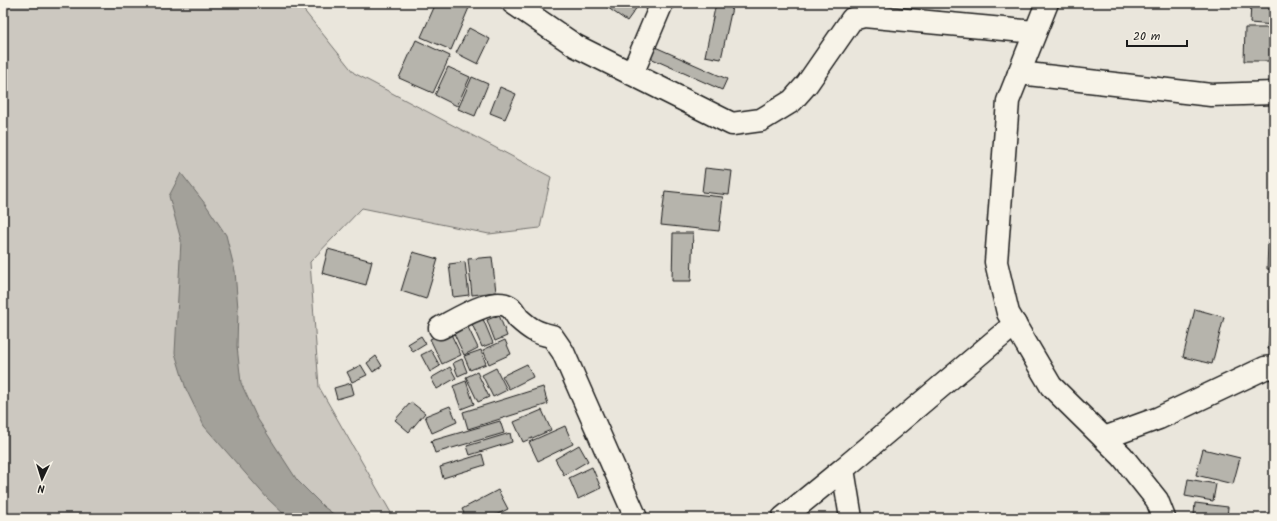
<svg xmlns="http://www.w3.org/2000/svg" width="1277" height="521" font-family="Kalam,sans-serif">
	<style>
		.green { fill: #ccc8c0; stroke: #74726e }
		.water { fill: #a3a19a; stroke: #6d6c68 }
		.building { fill: #b6b4ac; stroke: #1c1c1c }
		.lines { fill: none; stroke-linecap: round; stroke-linejoin: round }
		.street-casing { stroke: #1c1c1c; stroke-width: 25 }
		.secondary-casing { stroke: #1c1c1c; stroke-width: 25 }
		.street { stroke: #f7f3e8; stroke-width: 22 }
		.secondary { stroke: #f7f3e8; stroke-width: 22 }
	</style>
	<rect width="100%" height="100%" fill="#eae6dc"/>
	<filter id="ink" filterUnits="userSpaceOnUse"><feTurbulence type="fractalNoise" baseFrequency=".025" numOctaves="2"/><feDisplacementMap in="SourceGraphic" scale="8" xChannelSelector="R" yChannelSelector="G"/><feConvolveMatrix kernelMatrix="1 2 1 2 8 2 1 2 1" color-interpolation-filters="sRGB"/></filter>
	<g filter="url(#ink)">
		<path class="green" d="M3 3H298L354 73 551 177 540 228 489 234 362 208 310 262 319 387 394 518H3Z"/>
		<path class="water" d="M181 173 206 205 226 235 235 271 238 309 237 346 241 383 257 418 297 480 324 507 339 518H288L267 498 204 426 186 389 175 353 181 240 169 196Z"/>
		<path class="building" d="M436 3H471L451 50 421 37Z
			M601 3H640L627 21Z
			M716 3H733L721 59 705 56Z
			M1251 3H1274V25L1250 23Z
			M469 28 490 39 478 64 456 53Z
			M1245 28H1274V61H1244Z
			M416 40 450 56 433 93 399 78Z
			M653 46 727 79 722 90 648 57Z
			M448 67 470 77 457 106 435 95Z
			M472 77 488 84 475 116 458 109Z
			M500 87 516 94 505 119 490 113Z
			M705 168 732 171 729 195 702 192Z
			M665 191 723 197 719 231 661 225Z
			M673 233H693L691 281H672Z
			M1268 241H1274V270L1267 269Z
			M328 249 372 261 366 285 322 273Z
			M413 252 438 259 426 299 401 291Z
			M492 257 496 292 472 295 468 259Z
			M465 262 469 295 453 297 449 264Z
			M1272 292H1274V350L1268 349Z
			M1195 309 1224 317 1212 364 1183 357Z
			M499 315 507 336 495 341 487 320Z
			M483 319 493 343 482 347 472 324Z
			M465 321 478 348 464 355 451 327Z
			M449 330 461 355 442 364 430 339Z
			M421 336 426 344 413 352 408 344Z
			M505 340 511 354 489 364 483 350Z
			M431 350 440 366 430 372 421 355Z
			M481 350 486 364 470 370 464 356Z
			M376 356 382 366 373 372 367 363Z
			M462 359 467 372 458 376 453 363Z
			M527 364 533 377 509 389 502 376Z
			M361 365 367 375 352 382 347 372Z
			M450 367 456 378 437 389 431 378Z
			M496 368 507 390 493 397 482 375Z
			M477 372 489 397 478 402 466 377Z
			M466 381 474 404 461 409 453 386Z
			M351 383 354 394 337 399 334 388Z
			M543 387 548 404 468 429 463 412Z
			M411 402 425 413 409 432 395 420Z
			M450 406 457 422 432 433 425 416Z
			M542 410 551 430 523 442 514 422Z
			M500 421 504 433 435 453 431 441Z
			M565 426 573 444 538 461 529 442Z
			M510 433 512 442 470 455 467 446Z
			M579 445 588 461 564 475 555 459Z
			M1203 449 1240 458 1233 484 1196 475Z
			M482 454 485 465 443 478 440 467Z
			M592 467 601 488 578 499 569 478Z
			M1188 479 1216 484 1213 501 1185 496Z
			M498 490 508 509 490 518H466L462 509Z
			M1195 503 1228 507 1227 518 1194 515Z"/>
		<g class="lines">
			<defs>
				<path id="street" d="M513 3 576 46 732 124 761 120 792 101 807 84 852 19 864 16 1035 32
					M1019 73 1211 95 1274 93
					M632 74 662 3
					M440 328C456 320 495 294 511 308 514 311 516 315 518 318 530 329 536 333 552 336L563 352 636 518
					M1104 438 1159 418 1265 368 1274 367
					M783 518 843 469
					M851 518 843 469 1015 324"/>
				<path id="secondary" d="M1047 3 1008 101 996 262 1008 313 1051 386 1122 456 1157 500 1164 518"/>
			</defs>
			<use href="#street" class="street-casing"/>
			<use href="#secondary" class="secondary-casing"/>
			<use href="#street" class="street"/>
			<use href="#secondary" class="secondary"/>
		</g>
	</g>
	<rect width="1277" height="521" fill="none" stroke="#f7f3e8" stroke-width="16"/>
	<rect x="8" y="8" width="1261" height="505" fill="none" stroke="#1c1c1c" stroke-width="1.5" filter="url(#ink)"/>
	<g transform="translate(42 479) rotate(184)" stroke="#f7f3e8" stroke-width="3" paint-order="stroke">
	<path d="M0-3L7 15L0 10L-7 15Z" fill="#1c1c1c"/>
	<text y="-6" font-size="11" font-weight="bold" text-anchor="middle" fill="#1c1c1c">N</text>
	</g>
	<path d="M1127 40v6h60v-6" fill="none" stroke="#1c1c1c" stroke-width="2"/>
	<text x="1133" y="40" font-size="12" fill="#1c1c1c" stroke="#f7f3e8" stroke-width="3" paint-order="stroke">20 m</text>
</svg>
